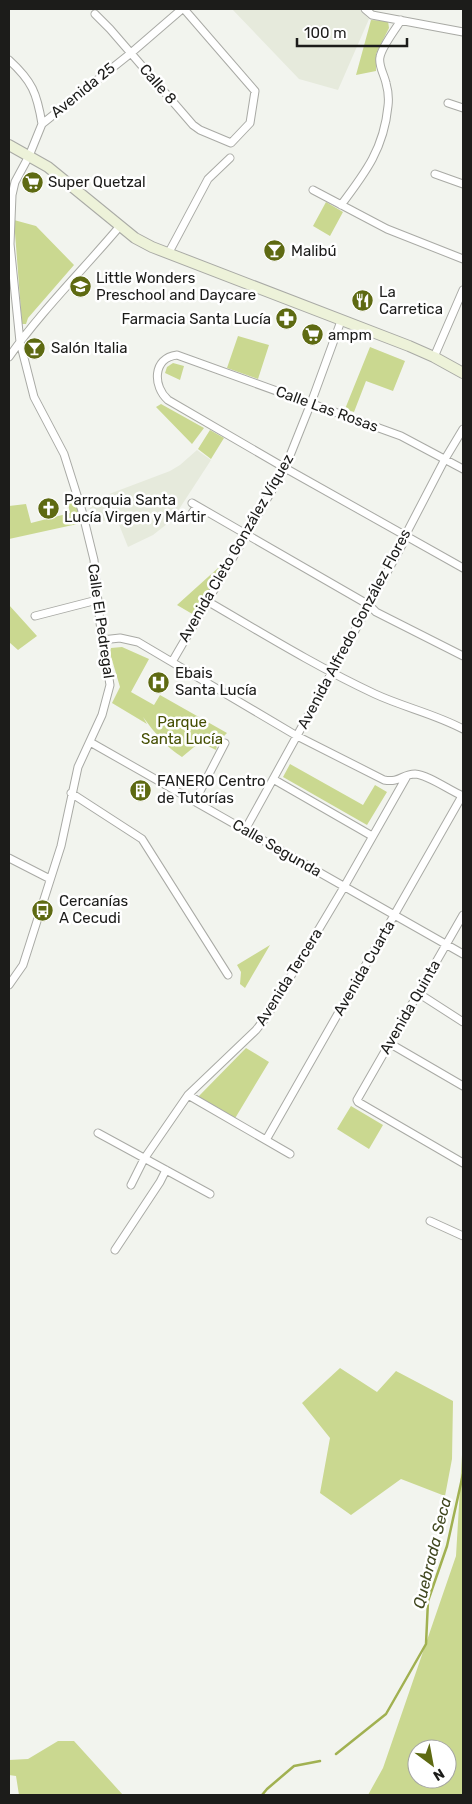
<svg xmlns="http://www.w3.org/2000/svg" width="472" height="1804" font-family="Rubik,sans-serif">
	<style>
		.built { fill: #e6eadc }
		.green { fill: #cad890; fill-rule: evenodd }
		.lines { fill: none; stroke-linecap: round; stroke-linejoin: round }
		.stream { stroke: #a1b151; stroke-width: 2.5 }
		.minor-casing { stroke: #a9aaa5; stroke-width: 9 }
		.secondary-casing { stroke: #a9aaa5; stroke-width: 12 }
		.minor { stroke: #fff; stroke-width: 7 }
		.secondary { stroke: #edf2d9; stroke-width: 10 }
		.labels { text-anchor: middle; dominant-baseline: central; stroke-width: 5; stroke-linejoin: round; paint-order: stroke }
		.street-label { font-size: 15px; fill: #1c1c1a; stroke: #fff }
		.poi-label { font-size: 15px; fill: #1c1c1a; stroke: #fff; text-anchor: start }
		.park-label { font-size: 15px; fill: #454f03; stroke: #fff }
		.water-label { font-size: 16px; font-style: italic; fill: #414820; stroke: #fff }
	</style>
	<rect width="100%" height="100%" fill="#f2f4ee"/>
	<path class="built" d="M232 9H359L369 19 338 90 299 79Z
		M197 450 211 460 172 520 153 535 128 547 116 517 94 524 88 502 170 471 180 465Z"/>
	<path class="green" d="M371 20 388 21 389 28 376 54V71L356 75Z
		M326 202 343 212 330 236 313 226Z
		M14 220 36 226 74 265 28 318 26 324H22Z
		M238 336 269 345 258 379 227 368Z
		M370 347 405 361 393 391 366 381 354 412 345 409Z
		M173 363 184 366 180 380 165 373 167 367Z
		M161 404 204 428 192 444 156 407Z
		M210 430 224 438 211 459 198 449Z
		M74 492 82 523 9 539V506L26 504 31 523 70 513 66 494Z
		M218 568 222 569 194 615 177 605Z
		M9 605 37 636 18 650 9 642Z
		M122 647 149 659 131 692 154 705 160 695 227 733 224 736 218 734 213 743 217 746 216 750 200 742 182 757C166 747 154 732 143 717L147 724 112 703 120 687 110 653 111 648Z
		M290 764 363 805 375 785 387 792 367 825 283 777Z
		M270 945 245 988 240 984 241 972 237 965Z
		M246 1048 269 1062 234 1120 198 1097Z
		M351 1106 383 1125 369 1149 337 1129Z
		M340 1368 377 1392 396 1371 453 1401 452 1459 445 1496 401 1479 351 1515 320 1493 330 1438 302 1403Z
		M463 1438V1795H368L383 1768 456 1556ZM417 1749H447V1779H417Z
		M58 1741H74L123 1795H19L16 1776 9 1775V1760L28 1759Z"/>
	<g class="lines">
		<path class="stream" d="M336 1754 386 1714 426 1644 428 1601 447 1546 463 1474
			M262 1795 267 1789 294 1766 320 1761"/>
		<defs>
			<path id="minor" d="M365 9 372 15 463 32
				M95 14 110 29 193 125 200 130 231 143 250 123 255 91 184 9
				M9 60C32 81 37 93 42 124
				M448 103 463 108
				M435 174 463 184
				M313 190 387 229 463 259
				M341 205C366 172 384 148 388 106 389 98 388 90 386 83 384 74 378 65 380 57 382 46 396 29 401 20
				M168 254 208 179 230 158
				M9 357C42 310 83 270 120 226
				M434 357 463 290
				M463 469 401 436 177 355C152 358 153 387 168 400L285 468 463 568
				M192 503 369 605 376 612 463 656
				M190 516 197 506
				M207 601C262 633 317 667 375 694 403 707 435 714 463 729
				M35 616 97 600
				M102 640 120 638 138 642 297 736 384 780C400 783 402 774 415 774 429 775 450 791 463 796
				M172 662 285 468 311 403 341 321
				M90 742 463 954
				M273 779 372 836
				M71 793 142 839 228 975
				M195 801 225 743
				M245 830 402 545 405 536 445 459 463 429
				M9 858 50 879
				M463 915 357 1100 358 1102 463 1163
				M9 985 23 965 61 846 78 767 102 715 110 685 100 623 94 560 82 511 64 454 34 397 20 342 10 244 12 195 15 182 29 156 42 124 131 53 182 9
				M418 993 463 1022
				M389 1043 463 1086
				M188 1095 290 1154
				M98 1133 210 1194
				M266 1140 462 796
				M131 1185 144 1159 188 1095 256 1030 267 1016 344 887 407 776
				M430 1221 463 1236
				M115 1250 160 1182 166 1170"/>
			<path id="secondary" d="M9 145 48 167 135 238 152 247 409 346 434 357 463 373"/>
		</defs>
		<use href="#minor" class="minor-casing"/>
		<use href="#secondary" class="secondary-casing"/>
		<use href="#minor" class="minor"/>
		<use href="#secondary" class="secondary"/>
	</g>
	<defs>
		<symbol id="supermarket-disc" viewBox="-11 -11 22 22"><circle r="9.5" fill="#5e6a12" stroke="#fff"/><path d="M-6-5.5h2.5l.6 2H6L4.5 2H-2.5L-4.4-4H-6ZM-1.5 3.2a1.3 1.3 0 1 0 .1 0ZM3 3.2a1.3 1.3 0 1 0 .1 0Z" fill="#fff"/></symbol>
		<symbol id="bar-disc" viewBox="-11 -11 22 22"><circle r="9.5" fill="#5e6a12" stroke="#fff"/><path d="M-6-5H6L.8 .8V4.5H3.5V6h-7V4.5H-.8V.8Z" fill="#fff"/></symbol>
		<symbol id="school-disc" viewBox="-11 -11 22 22"><circle r="9.5" fill="#5e6a12" stroke="#fff"/><path d="M0-5L7-2L0 1L-7-2ZM-4 1L0 2.5L4 1V4Q0 6-4 4Z" fill="#fff"/></symbol>
		<symbol id="restaurant-disc" viewBox="-11 -11 22 22"><circle r="9.5" fill="#5e6a12" stroke="#fff"/><path d="M-5-6h1v4h1v-4h1v4h1v-4h1v5L-1.5 .5V6h-2V.5L-5-1ZM5-6V6H3V1.5H1.5Q1.5-4 5-6Z" fill="#fff"/></symbol>
		<symbol id="pharmacy-disc" viewBox="-11 -11 22 22"><circle r="9.5" fill="#5e6a12" stroke="#fff"/><path d="M-2-6h4v4h4v4h-4v4h-4v-4h-4v-4h4Z" fill="#fff"/></symbol>
		<symbol id="church-disc" viewBox="-11 -11 22 22"><circle r="9.5" fill="#5e6a12" stroke="#fff"/><path d="M-1.2-6h2.4v3.5h3.3v2.4h-3.3V6h-2.4V-.1h-3.3v-2.4h3.3Z" fill="#fff"/></symbol>
		<symbol id="hospital-disc" viewBox="-11 -11 22 22"><circle r="9.5" fill="#5e6a12" stroke="#fff"/><path d="M-5-5h3v3.5h4V-5h3V5h-3V1.5h-4V5h-3Z" fill="#fff"/></symbol>
		<symbol id="building-disc" viewBox="-11 -11 22 22"><circle r="9.5" fill="#5e6a12" stroke="#fff"/><path d="M-4-6H4V6H1V3H-1V6H-4ZM-2.5-4.3h1.7v1.8h-1.7ZM.8-4.3h1.7v1.8H.8ZM-2.5-1h1.7V.8h-1.7ZM.8-1h1.7V.8H.8Z" fill="#fff"/></symbol>
		<symbol id="bus-disc" viewBox="-11 -11 22 22"><circle r="9.5" fill="#5e6a12" stroke="#fff"/><path d="M-5-6H5V4H4V6H2V4H-2V6H-4V4H-5ZM-3.5-4V0h7V-4ZM-3.5 1.2v1.5H-2V1.2ZM2 1.2v1.5H3.5V1.2Z" fill="#fff"/></symbol>
	</defs>
	<g fill-rule="evenodd">
		<use href="#supermarket-disc" x="20" y="170" width="25" height="25"/>
		<use href="#bar-disc" x="262" y="238" width="25" height="25"/>
		<use href="#school-disc" x="68" y="274" width="25" height="25"/>
		<use href="#restaurant-disc" x="350" y="288" width="25" height="25"/>
		<use href="#pharmacy-disc" x="274" y="306" width="25" height="25"/>
		<use href="#supermarket-disc" x="300" y="322" width="25" height="25"/>
		<use href="#bar-disc" x="22" y="336" width="25" height="25"/>
		<use href="#church-disc" x="36" y="496" width="25" height="25"/>
		<use href="#hospital-disc" x="146" y="670" width="25" height="25"/>
		<use href="#building-disc" x="128" y="778" width="25" height="25"/>
		<use href="#bus-disc" x="30" y="898" width="25" height="25"/>
	</g>
	<g class="labels">
		<g class="street-label">
			<text transform="translate(158 84) rotate(49)">Calle 8</text>
			<text transform="translate(83 90) rotate(-39)">Avenida 25</text>
			<text transform="translate(327 409) rotate(20)">Calle Las Rosas</text>
			<text transform="translate(236 548) rotate(-60)">Avenida Cleto González Víquez</text>
			<text transform="translate(101 621) rotate(82)">Calle El Pedregal</text>
			<text transform="translate(354 629) rotate(-62)">Avenida Alfredo González Flores</text>
			<text transform="translate(277 848) rotate(30)">Calle Segunda</text>
			<text transform="translate(364 968) rotate(-60)">Avenida Cuarta</text>
			<text transform="translate(289 977) rotate(-58)">Avenida Tercera</text>
			<text transform="translate(410 1007) rotate(-60)">Avenida Quinta</text>
		</g>
		<g class="poi-label">
			<text x="48" y="182">Super Quetzal</text>
			<text x="291" y="251">Malibú</text>
			<text x="96" y="278">Little Wonders<tspan x="96" dy="17">Preschool and Daycare</tspan></text>
			<text x="379" y="292">La<tspan x="379" dy="17">Carretica</tspan></text>
			<text x="271" y="319" text-anchor="end">Farmacia Santa Lucía</text>
			<text x="328" y="335">ampm</text>
			<text x="51" y="348">Salón Italia</text>
			<text x="64" y="500">Parroquia Santa<tspan x="64" dy="17">Lucía Virgen y Mártir</tspan></text>
			<text x="175" y="673">Ebais<tspan x="175" dy="17">Santa Lucía</tspan></text>
			<text x="157" y="781">FANERO Centro<tspan x="157" dy="17">de Tutorías</tspan></text>
			<text x="59" y="901">Cercanías<tspan x="59" dy="17">A Cecudi</tspan></text>
		</g>
		<g class="park-label">
			<text x="182" y="722">Parque<tspan x="182" dy="17">Santa Lucía</tspan></text>
		</g>
		<g class="water-label">
			<text transform="translate(432 1553) rotate(-76)">Quebrada Seca</text>
		</g>
	</g>
	<rect width="472" height="1804" fill="none" stroke="#1c1c1a" stroke-width="20"/>
	<g transform="translate(432 1764) rotate(148)"><circle r="24" fill="#ffffff" stroke="#a4a4a3"/>
	<path d="M0-4L9 19L0 12L-9 19Z" fill="#5e6a12"/>
	<text y="-8" font-size="14" font-weight="bold" text-anchor="middle" fill="#1c1c1a">N</text>
	</g>
	<path d="M297 38v8h110v-8" fill="none" stroke="#1c1c1a" stroke-width="2.5"/>
	<text x="304" y="38" font-size="15" fill="#1c1c1a" stroke="#ffffff" stroke-width="4" paint-order="stroke">100 m</text>
</svg>
